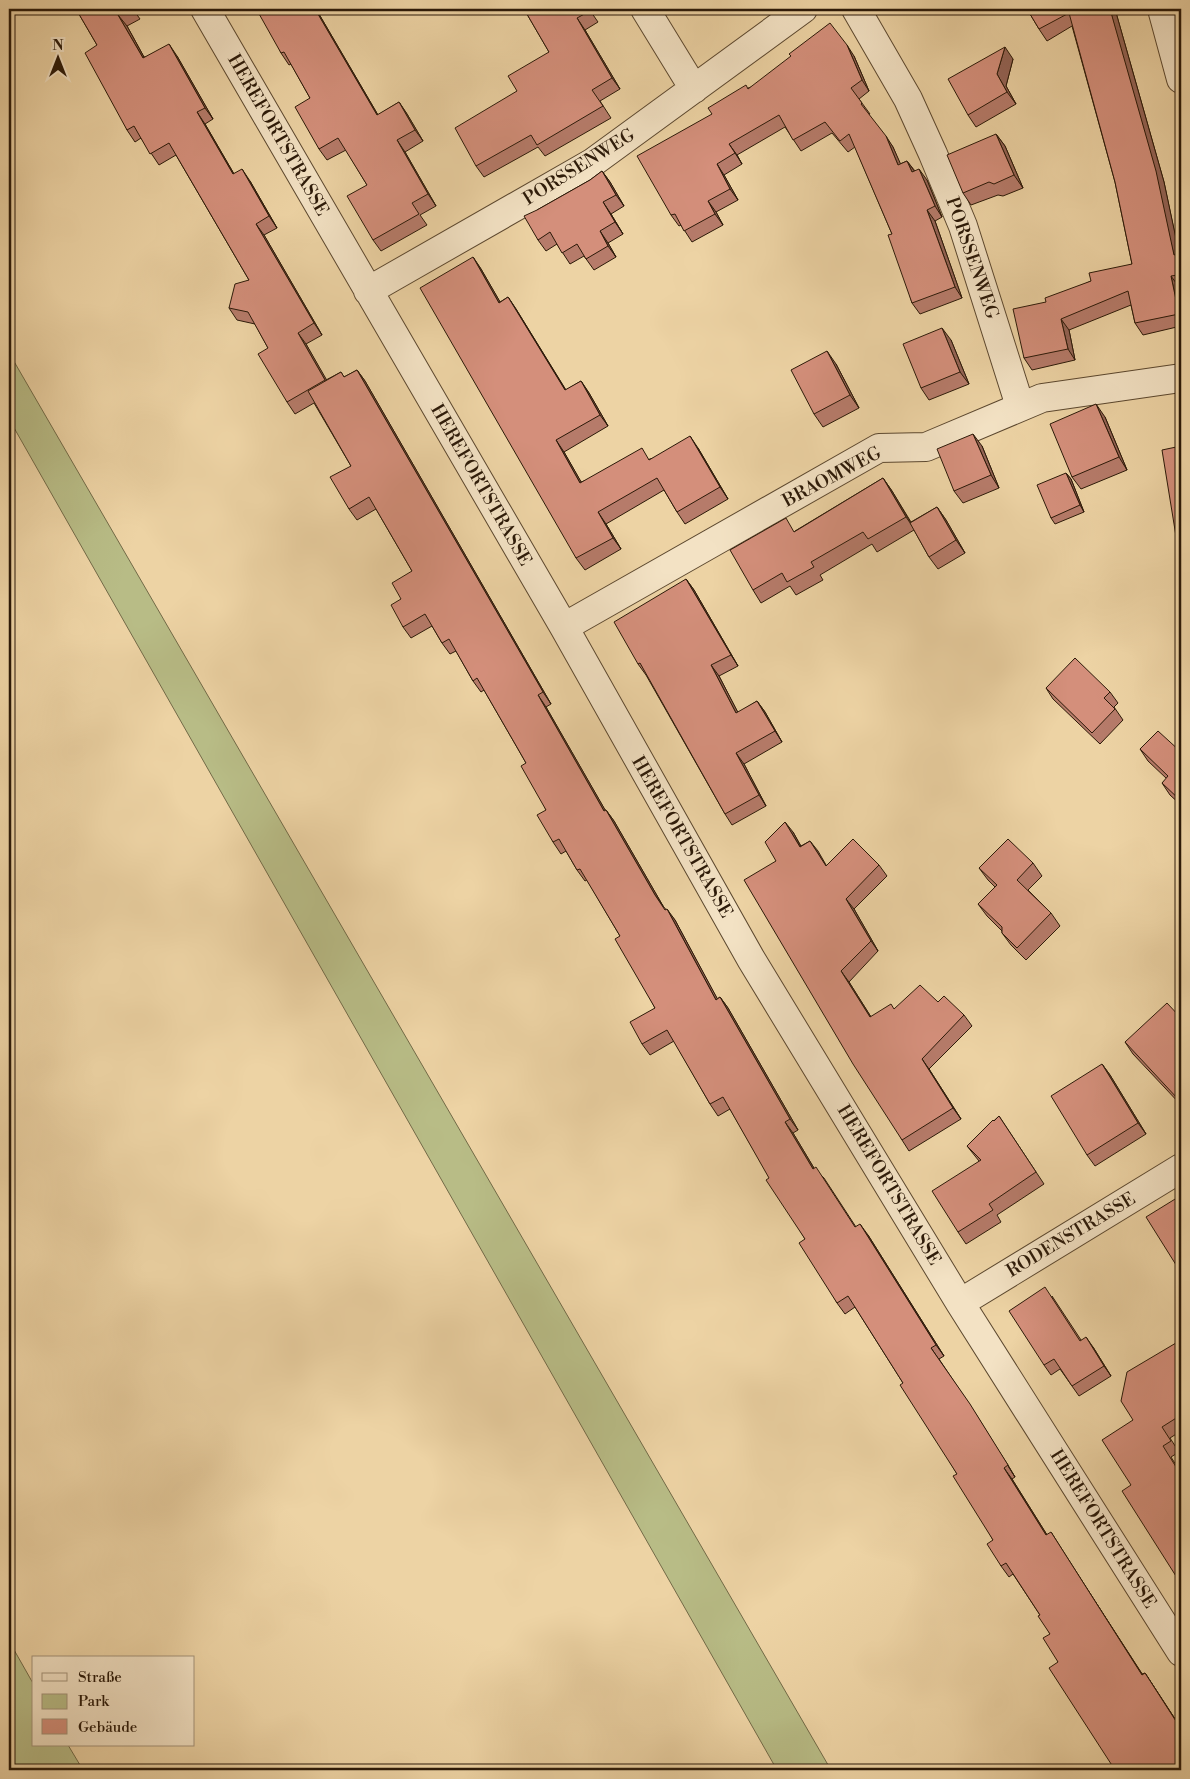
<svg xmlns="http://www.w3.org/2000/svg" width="1190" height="1779" font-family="'Libre Bodoni',serif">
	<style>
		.green { fill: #b8bc86; stroke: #726a47 }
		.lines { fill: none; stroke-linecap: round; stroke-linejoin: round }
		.street-casing { stroke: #5c482f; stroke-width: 30 }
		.street { stroke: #f3e2c4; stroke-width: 28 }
		.wall { fill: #b67b6a; stroke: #2b1908 }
		.shaded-wall { fill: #946456; stroke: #2b1908 }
		.building { fill: #d48f7b; stroke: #2b1908 }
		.labels { text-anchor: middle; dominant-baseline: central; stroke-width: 4.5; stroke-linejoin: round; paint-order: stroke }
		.street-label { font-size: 18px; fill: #2b1908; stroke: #f3e2c4 }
	</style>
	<rect width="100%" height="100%" fill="#edd3a4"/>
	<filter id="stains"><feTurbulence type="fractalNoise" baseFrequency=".004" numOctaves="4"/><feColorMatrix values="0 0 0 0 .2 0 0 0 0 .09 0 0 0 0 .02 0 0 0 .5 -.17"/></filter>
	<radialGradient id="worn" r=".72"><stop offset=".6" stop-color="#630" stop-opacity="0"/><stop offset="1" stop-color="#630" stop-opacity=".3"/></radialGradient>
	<path class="green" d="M12 358 831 1770H777L9 419V360Z
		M9 1641 34 1685V1745H68L83 1770H9Z"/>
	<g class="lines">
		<defs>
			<path id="street" d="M205 9 564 627 751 959 960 1303 1181 1652
				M645 9 694 89
				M856 9 908 99 933 154 963 226 1020 406
				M1162 9 1181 79
				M368 291 592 163 803 9
				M564 627 879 448 926 447 1042 398 1181 378
				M960 1303 1181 1168"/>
		</defs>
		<use href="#street" class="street-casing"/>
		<use href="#street" class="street"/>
	</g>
	<path class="wall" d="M76 9H133L140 19 127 26 144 57 177 56 213 119 205 124 234 174 250 181 277 228 264 235 322 335 306 344 326 380 341 372 344 377 357 370 365 381 551 704 546 707 605 810H606L614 821 663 906 675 920 717 999 720 997 728 1008 798 1130 793 1133 814 1168 824 1178 856 1227 868 1235 944 1356 939 1359 977 1416 1015 1477 1012 1479 1047 1535 1058 1544 1142 1674 1145 1673 1181 1728V1770L1058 1662 1050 1634 1040 1615 1013 1574 1009 1577 1001 1566 993 1540 957 1474 903 1383 855 1307 845 1314 837 1303 805 1239 730 1109 718 1116 710 1104 674 1041 650 1055 642 1044 655 1008 620 936 587 880 585 881 577 870 566 851 561 854 553 842 546 810 526 763 518 749 484 690 481 692 473 681 456 651 450 654 442 643 432 626 411 638 403 627 401 599 412 571 376 509 357 520 349 509 351 466 314 403 295 414 287 402 268 348 255 324 237 320 229 308 249 280 176 155 159 165 141 138 135 142 127 130 97 45Z
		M264 9H316L378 115 399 102 407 114 423 141 405 152 436 206 420 215 427 225 381 251 373 240 367 185 346 150 327 160 319 149 310 98 291 64 289 65 281 53Z
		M524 9H589L598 22 585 30 620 89 600 101 611 118 545 156 538 147 484 177 476 166 517 91 549 52Z
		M1027 9H1115L1164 182 1179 254 1181 253V287H1179L1181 299V326L1143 335 1135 323 1131 305 1069 330 1075 360 1032 370 1024 358 1046 302 1091 281 1132 264 1115 182 1072 26 1047 41 1039 29Z
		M854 56 869 91 859 99 870 114 869 115 893 147 900 164 907 161 915 171 927 180 942 217 935 221 962 298 920 314 912 303 892 234 855 147 848 152 832 133 801 151 785 127 737 155 742 164 724 175 738 200 716 212 723 225 692 242 681 225 679 226 671 215 712 114 748 88Z
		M1013 59 1006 86 1016 104 976 127 968 115Z
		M996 134 1005 146 1023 188 1003 196 998 195 971 205 963 193Z
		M602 171 610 182 624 206 611 214 623 234 608 243 616 257 594 270 584 256 570 264 557 244 546 251 538 240 537 210 590 180Z
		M473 257 481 269 500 302 508 297 516 309 566 390 581 381 589 393 608 426 564 452 581 482 650 459 698 448 728 499 685 524 677 512 664 490 606 524 621 549 585 570 576 558Z
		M951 340 969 384 929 400 921 388Z
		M836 364 859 408 823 427 814 414Z
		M1105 417 1127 470 1081 489 1072 477Z
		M982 446 999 488 963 503 954 491Z
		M1066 473 1071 479 1084 512 1055 524 1051 518Z
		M883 478 892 491 911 522 937 507 946 520 965 553 938 569 929 557 914 530 877 552 872 544 820 575 823 580 796 595 790 586 761 603 753 590 795 531Z
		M686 579 694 590 738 666 719 676 738 713 757 701 765 712 782 742 744 764 766 806 732 825 725 814 646 675 638 664Z
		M1046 688 1110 692 1118 703 1114 707 1123 720 1100 744 1053 699Z
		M1140 749 1181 752V805L1170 795 1162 783 1167 779 1148 761Z
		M793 832 801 846 810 841 826 866 879 865 887 876 854 909 878 951 849 982 871 1017 895 1009 938 1002 964 1015 972 1026 929 1069 961 1119 909 1151 902 1140 776 861Z
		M1033 863 1042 876 1028 890 1051 913 1060 926 1026 960 1011 945 1002 933V931L987 916 978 904 995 887 988 880 979 868Z
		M1181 1018V1105L1133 1054 1125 1042Z
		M1102 1064 1110 1075 1146 1134 1095 1166 1087 1155Z
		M999 1116 1044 1184 997 1215 1001 1222 966 1244 958 1232 979 1161 967 1146Z
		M1181 1198V1273L1178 1268Z
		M1052 1296 1081 1340 1093 1347 1111 1376 1079 1396 1060 1369 1051 1375 1044 1365Z
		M1181 1340V1431L1170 1438 1179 1452 1171 1457 1181 1473V1584L1131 1485 1133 1420Z"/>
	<path class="shaded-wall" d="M315 9H316L385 127 377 115Z
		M1110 9H1115L1164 182 1181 262 1174 255Z
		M118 15 127 26 151 70 143 58Z
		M577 18 585 30 620 89 612 78Z
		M169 44 177 56 213 119 205 108Z
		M847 45 854 56 869 91 862 80Z
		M1005 47 1013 59 1006 86 1016 104 1007 92 997 74Z
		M399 102 407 114 423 141 415 130Z
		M197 112 205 124 241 186 233 174Z
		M996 134 1005 146 1023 188 1014 175Z
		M886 136 893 147 906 176 898 165Z
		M397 140 405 152 436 206 428 194Z
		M729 144 737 155 742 164 735 153Z
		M907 161 915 172H912Z
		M717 164 724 175 738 200 730 189Z
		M242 169 250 181 277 228 269 216Z
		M919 169 927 180 942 217 935 206Z
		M602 171 610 182 624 206 616 195Z
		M708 201 716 212 723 225 715 214Z
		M603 202 611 214 623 234 615 222Z
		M927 210 935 221 962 298 955 287Z
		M256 224 264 235 322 335 314 323Z
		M600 231 608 243 616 257 608 246Z
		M473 257 481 269 507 314 499 303Z
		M1171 276 1179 287 1181 299V317L1179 314Z
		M508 297 516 309 573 402 565 390Z
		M1061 319 1069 330 1075 360 1068 349Z
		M942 328 951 340 969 384 960 372Z
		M298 333 306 344 333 391 325 380Z
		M827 351 836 364 859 408 850 395Z
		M357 370 365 381 551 704 543 692Z
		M581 381 589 393 608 426 600 415Z
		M1096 404 1105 417 1127 470 1119 457Z
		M973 434 982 446 999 488 991 475Z
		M690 436 698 448 728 499 720 487Z
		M556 440 564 452 588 494 580 483Z
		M1066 473 1071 479 1084 512 1080 505Z
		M883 478 892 491 915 530 906 517Z
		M937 507 946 520 965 553 956 540Z
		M598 512 606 524 621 549 613 538Z
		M686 579 694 590 738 666 731 655Z
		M711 665 719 676 744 724 736 713Z
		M538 695 546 707 612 822 604 811Z
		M757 701 765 712 782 742 775 731Z
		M736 753 744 764 766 806 759 795Z
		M606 810 614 821 663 906 655 895Z
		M785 822 793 832 807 858 800 847Z
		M810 841 818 851 833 877 826 866Z
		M846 899 854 909 878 951 871 941Z
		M667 909 675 920 724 1011 716 1000Z
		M841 971 849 982 878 1028 870 1017Z
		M720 997 728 1008 798 1130 790 1119Z
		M922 1059 929 1069 961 1119 953 1108Z
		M1102 1064 1110 1075 1146 1134 1138 1123Z
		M785 1122 793 1133 821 1180 813 1169Z
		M860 1224 868 1235 944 1356 936 1345Z
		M1086 1337 1093 1347 1111 1376 1104 1366Z
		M931 1348 977 1416 1015 1477 1008 1465Z
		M1004 1468 1012 1479 1054 1546 1046 1535Z
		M1051 1532 1058 1544 1150 1686 1142 1675Z
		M1145 1673 1181 1728V1729Z"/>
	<path class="building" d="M76 9H129L118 15 143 58 169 44 205 108 197 112 233 174 242 169 269 216 256 224 314 323 298 333 325 380 287 402 258 354 268 348 248 312 229 308 235 284 249 280 169 143 150 154 134 126 127 130 85 53 97 45Z
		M264 9H315L377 115 399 102 415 130 397 140 428 194 412 203 419 214 373 240 347 196 367 185 338 138 319 149 295 107 310 98 284 52 281 53 258 12Z
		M524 9H588L590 11 577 18 612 78 592 90 603 106 537 145 531 135 476 166 455 128 517 91 508 76 549 52Z
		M1027 9H1110L1156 171 1174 255 1181 253V270L1178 271V275L1171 276 1179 314 1135 323 1128 291 1061 319 1068 349 1024 358 1013 309 1046 302 1045 298 1091 281 1089 273 1132 264 1115 182 1069 13 1039 29Z
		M830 23 847 45 862 80 851 88 862 103 861 104 886 136 898 165 907 161 912 172 919 169 935 206 927 210 955 287 912 303 888 235 892 234 849 134 840 141 825 122 793 140 779 115 729 144 735 153 717 164 730 189 708 201 715 214 684 231 675 214 671 215 637 156 712 114 708 108 746 85 748 89 791 56 789 54Z
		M1005 47 997 74 1007 92 968 115 948 79Z
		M996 134 1014 175 994 184 989 182 963 193 947 155Z
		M602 171 616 195 603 202 615 222 600 231 608 246 586 259 577 244 562 253 550 232 538 240 524 216 537 210 590 180Z
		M473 257 499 303 508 297 565 390 581 381 600 415 556 440 580 483 642 448 649 460 690 436 720 487 677 512 657 478 598 512 613 538 576 558 420 288Z
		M942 328 960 372 921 388 903 344Z
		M827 351 850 395 814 414 791 370Z
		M357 370 543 692 538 695 604 811 606 810 655 895 665 910 667 909 716 1000 720 997 790 1119 785 1122 813 1169 816 1167 855 1227 860 1224 936 1345 931 1348 970 1404 1008 1465 1004 1468 1046 1535 1051 1532 1142 1675 1145 1673 1181 1729V1770H1115L1049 1668 1058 1662 1043 1638 1050 1634 1038 1616 1040 1615 1006 1563 1001 1566 987 1544 993 1540 953 1476 957 1474 900 1385 903 1383 848 1296 837 1303 799 1243 805 1239 766 1180 769 1178 723 1097 710 1104 667 1030 642 1044 630 1022 655 1008 615 939 620 936 580 869 577 870 559 839 553 842 537 815 546 810 521 766 526 763 518 749 477 678 473 681 449 639 442 643 425 614 403 627 391 605 401 599 392 583 412 571 369 497 349 509 330 477 351 466 308 391 341 372 344 377Z
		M1096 404 1119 457 1072 477 1050 424Z
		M973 434 991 475 954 491 937 449Z
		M1181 446V567L1162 450Z
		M1066 473 1080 505 1051 518 1037 485Z
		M883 478 906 517 868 539 863 532 811 562 814 567 787 582 782 573 753 590 730 550 786 518 794 532Z
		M937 507 956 540 929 557 910 523Z
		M686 579 731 655 711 665 736 713 757 701 775 731 736 753 759 795 725 814 640 663 638 664 614 622Z
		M1075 658 1110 692 1104 698 1115 709 1092 733 1046 688Z
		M1158 731 1181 752V801L1162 783 1168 776 1140 749Z
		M785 822 800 847 810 841 826 866 853 839 879 865 846 899 871 941 841 971 870 1017 891 1004 894 1009 920 985 938 1002 944 996 964 1015 922 1059 953 1108 902 1140 853 1064 744 880 776 861 765 842Z
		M1008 839 1033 863 1017 880 1051 913 1017 948 1002 933V927L978 904 997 885 979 868Z
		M1167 1003 1181 1018V1096L1178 1099 1125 1042Z
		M1102 1064 1138 1123 1087 1155 1051 1096Z
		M999 1116 1036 1172 989 1204 993 1210 958 1232 932 1191 981 1160 967 1146 993 1120 994 1121Z
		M1180 1196 1181 1198V1265L1178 1268 1146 1217Z
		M1045 1287 1080 1341 1086 1337 1104 1366 1072 1386 1054 1359 1044 1365 1009 1311Z
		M1181 1340V1415L1162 1427 1171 1441 1163 1446 1181 1475V1584L1122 1491 1131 1485 1102 1440 1133 1420 1121 1401 1127 1372Z"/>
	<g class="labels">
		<g class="street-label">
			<text transform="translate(278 135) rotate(60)">HEREFORTSTRASSE</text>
			<text transform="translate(579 167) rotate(-32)">PORSSENWEG</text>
			<text transform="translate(972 258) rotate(71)">PORSSENWEG</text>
			<text transform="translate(832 477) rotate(-28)">BRAOMWEG</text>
			<text transform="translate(481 485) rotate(60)">HEREFORTSTRASSE</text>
			<text transform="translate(682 837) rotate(60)">HEREFORTSTRASSE</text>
			<text transform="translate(889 1185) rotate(59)">HEREFORTSTRASSE</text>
			<text transform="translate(1071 1235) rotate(-31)">RODENSTRASSE</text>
			<text transform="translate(1103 1529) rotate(58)">HEREFORTSTRASSE</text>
		</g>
	</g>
	<rect width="1190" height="1779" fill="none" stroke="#edd3a4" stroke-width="30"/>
	<rect x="10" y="10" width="1170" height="1759" fill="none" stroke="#2b1908" stroke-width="2.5"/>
	<rect x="15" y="15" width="1160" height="1749" fill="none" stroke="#2b1908"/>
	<rect x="32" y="1656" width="162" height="90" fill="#f3e2c4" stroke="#a39279"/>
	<rect x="42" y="1673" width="25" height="8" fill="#f3e2c4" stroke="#a39279"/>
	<text x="78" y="1682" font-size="15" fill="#2b1908">Straße</text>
	<rect x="42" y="1694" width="25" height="15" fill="#b8bc86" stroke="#a39279"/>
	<text x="78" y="1706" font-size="15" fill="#2b1908">Park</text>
	<rect x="42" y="1719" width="25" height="15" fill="#d48f7b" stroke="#a39279"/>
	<text x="78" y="1732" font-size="15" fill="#2b1908">Gebäude</text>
	<g transform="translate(58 58)" stroke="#f3e2c4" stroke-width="4" paint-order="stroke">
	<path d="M0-4L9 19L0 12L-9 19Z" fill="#2b1908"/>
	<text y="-8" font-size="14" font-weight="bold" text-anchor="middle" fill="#2b1908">N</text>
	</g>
	<rect width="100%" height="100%" filter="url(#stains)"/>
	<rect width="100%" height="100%" fill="url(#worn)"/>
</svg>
